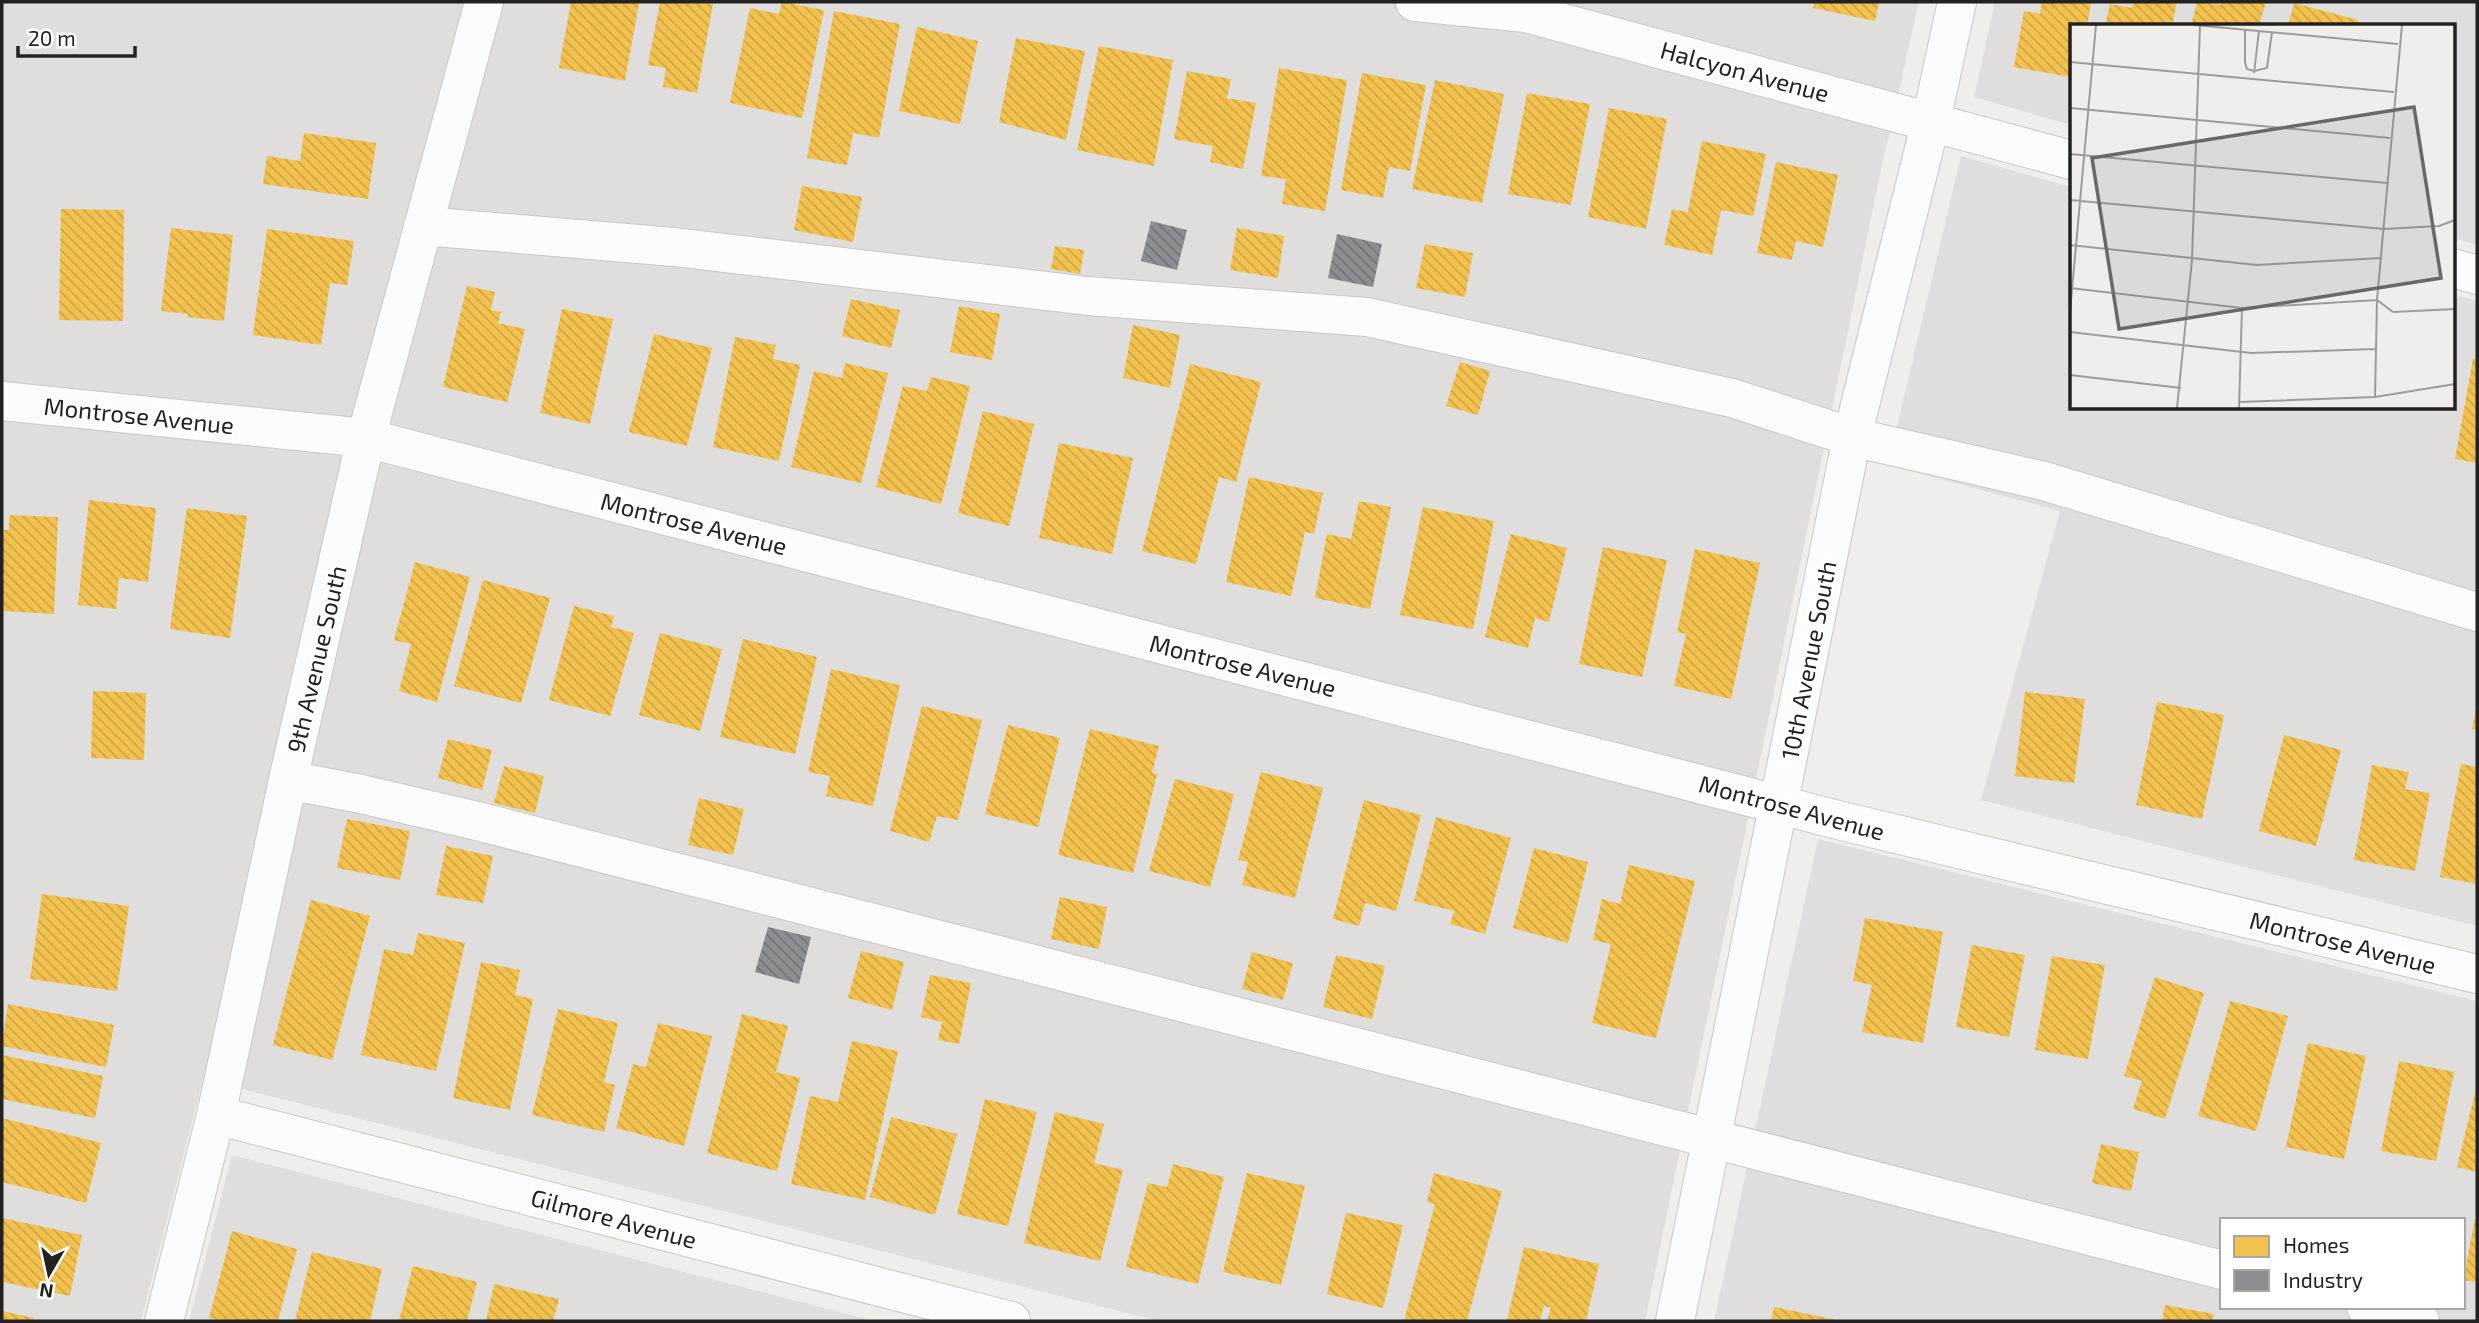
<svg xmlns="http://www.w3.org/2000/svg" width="2479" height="1323" font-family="'Exo 2',sans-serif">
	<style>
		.residential { fill: #dfdedc; fill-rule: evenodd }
		.homes { fill: url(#homes-back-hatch) }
		.industry { fill: url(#industry-back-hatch) }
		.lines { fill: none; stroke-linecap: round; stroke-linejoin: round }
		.minor-casing { stroke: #c9c8c7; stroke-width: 40 }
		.minor { stroke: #fdfcfc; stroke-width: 38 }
		.labels { text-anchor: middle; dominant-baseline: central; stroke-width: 7; stroke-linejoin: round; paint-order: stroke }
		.street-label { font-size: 24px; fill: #222; stroke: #fff }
		.inset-road { fill: none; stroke: #9e9c9b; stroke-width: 2 }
		.view { fill: #6a6968; fill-opacity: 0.15; stroke: #6a6968; stroke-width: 3.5 }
		.inset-edge { fill: none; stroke: #222; stroke-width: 3.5 }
	</style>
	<defs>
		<pattern id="homes-back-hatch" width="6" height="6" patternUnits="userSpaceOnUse" patternTransform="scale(1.75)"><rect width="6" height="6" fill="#f2c14e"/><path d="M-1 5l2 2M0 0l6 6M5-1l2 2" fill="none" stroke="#cfa644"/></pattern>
		<pattern id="industry-back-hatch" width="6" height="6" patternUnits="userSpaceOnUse" patternTransform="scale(1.75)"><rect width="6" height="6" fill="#8d8d92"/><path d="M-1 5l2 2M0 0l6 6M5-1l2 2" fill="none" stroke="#737377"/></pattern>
	</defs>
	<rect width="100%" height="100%" fill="#f0eeeb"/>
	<path class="residential" d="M2 2H1919L1882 165 1645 1321H1158L203 1079 141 1321H2Z
		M1995 2H2477V245L2453 238V26H2071V125L1974 97Z
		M1961 156 2071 187V408H2453V294L2477 301V926L1981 800 2060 511 1888 465Z
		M1818 839 2477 1001V1321H1714ZM2222 1220H2463V1307H2222Z
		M232 1155 874 1321H189Z"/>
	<path class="homes" d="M571 2 639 3 625 81 559 68Z
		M660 2 713 4 697 93 663 87 666 68 648 65Z
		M782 2 824 10 802 118 730 103 750 8 779 14Z
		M1814 2H1879L1875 21 1813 8Z
		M2042 2H2091L2087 26H2071V77L2014 67 2024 11 2040 14Z
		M2133 2H2177L2172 26H2105L2110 4 2132 8Z
		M2197 2 2221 5 2222 2H2266L2259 26H2191Z
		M2294 3 2358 20 2357 26H2288Z
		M834 11 900 24 879 138 853 133 847 165 807 158Z
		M917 27 978 41 960 124 899 111Z
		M1016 38 1085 51 1066 140 999 122Z
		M1099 46 1173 60 1154 166 1077 150Z
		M1279 68 1347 80 1325 211 1282 204 1286 179 1261 176Z
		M1187 71 1231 79 1227 98 1256 103 1243 169 1210 162 1213 146 1174 139Z
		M1362 73 1426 85 1410 171 1389 167 1383 198 1341 190Z
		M1435 80 1504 94 1482 203 1412 189Z
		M1527 93 1590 104 1571 205 1508 194Z
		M1609 108 1667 119 1646 229 1588 217Z
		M304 133 376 143 368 199 263 184 267 156 300 161Z
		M1702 141 1766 154 1753 216 1721 210 1712 255 1664 245 1672 209 1688 212Z
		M1776 162 1838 175 1823 247 1796 241 1792 260 1757 253Z
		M802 186 862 197 853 242 794 230Z
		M61 209 124 210 123 321 59 320Z
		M171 228 233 235 224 321 188 317V314L161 311Z
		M1237 228 1284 236 1278 278 1230 270Z
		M267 229 354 241 347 285 330 283 321 345 253 335Z
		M1425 244 1473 253 1465 297 1416 288Z
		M1055 246 1084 250 1080 274 1051 269Z
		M467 286 495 292 491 310 501 312 498 323 525 329 507 402 443 387Z
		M851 299 900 310 891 348 842 336Z
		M959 306 1000 314 992 360 950 352Z
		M562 309 613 319 590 424 540 413Z
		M1133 325 1180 335 1170 388 1123 378Z
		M654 334 712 348 687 446 629 432Z
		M735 337 776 345 773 359 800 365 779 461 713 447Z
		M2473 359 2477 360V463L2455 459Z
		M1460 362 1490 371 1478 415 1446 406Z
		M845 363 888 373 861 483 791 467 814 371 842 378Z
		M1190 364 1261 382 1236 482 1219 477 1196 564 1142 551Z
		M931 377 970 386 941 504 876 487 903 386 927 391Z
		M983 411 1034 424 1009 526 958 513Z
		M1059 443 1133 458 1112 554 1039 538Z
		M1249 477 1323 493 1314 534 1305 532 1291 596 1226 582Z
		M89 500 156 508 148 582 119 578 116 609 78 605Z
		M1359 501 1391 507 1370 609 1315 598 1327 534 1351 539Z
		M1423 507 1494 521 1473 629 1400 615Z
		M187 508 247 516 230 638 170 629Z
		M9 515 58 517 54 614 2 611V530H9Z
		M1511 534 1567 548 1549 622 1535 618 1528 648 1485 637Z
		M1603 547 1667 560 1642 677 1579 664Z
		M1695 549 1760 563 1731 699 1674 686 1686 634 1677 632Z
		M415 562 470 577 437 702 399 691 411 644 394 640Z
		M483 580 550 598 521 703 454 686Z
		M574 606 614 616 611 627 634 633 610 716 549 700Z
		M660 633 722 649 700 731 639 715Z
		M743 639 817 657 795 754 720 737Z
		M831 669 900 685 873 806 826 796 830 776 808 772Z
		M93 691 146 693 144 760 91 758Z
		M2025 692 2085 699 2074 783 2015 776Z
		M2157 702 2224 715 2202 819 2136 805Z
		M922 706 982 720 958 820 937 816 929 842 890 831Z
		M2476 709H2477V730L2472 729Z
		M1008 725 1060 738 1038 827 985 814Z
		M1090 729 1159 746 1152 773 1157 774 1133 873 1058 855Z
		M2284 735 2341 750 2316 846 2259 831Z
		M448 739 492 750 482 790 438 778Z
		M2461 764 2477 767V884L2440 877Z
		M2372 765 2409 772 2405 789 2430 793 2415 871 2354 860Z
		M504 766 544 776 535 813 494 803Z
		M1261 772 1323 788 1295 898 1242 885 1248 862 1238 860Z
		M1175 779 1234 794 1210 887 1149 871Z
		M699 798 744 809 733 855 688 845Z
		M1364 800 1421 815 1396 911 1365 903 1359 926 1333 919Z
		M1436 817 1511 838 1485 934 1450 924 1454 911 1414 901Z
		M347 819 410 831 400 880 337 868Z
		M446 846 493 856 483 903 436 895Z
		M1534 848 1588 862 1568 943 1513 928Z
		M1629 865 1695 881 1656 1038 1592 1023 1611 944 1593 940 1602 899 1620 904Z
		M42 894 129 906 117 991 30 979Z
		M1060 897 1107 907 1099 949 1051 939Z
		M311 900 370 916 332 1060 273 1045Z
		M1865 918 1943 932 1923 1043 1862 1032 1872 985 1853 981Z
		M418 933 465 943 436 1071 361 1055 384 949 413 955Z
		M1972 945 2025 955 2009 1037 1956 1027Z
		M861 951 904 962 892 1010 848 998Z
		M1252 952 1293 963 1283 1000 1242 989Z
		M1336 955 1385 966 1372 1019 1323 1007Z
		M2052 956 2105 965 2088 1059 2035 1050Z
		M481 962 520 970 515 995 533 999 510 1110 453 1098Z
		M930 975 971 983 959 1044 938 1040 942 1022 921 1017Z
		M2155 977 2204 993 2165 1119 2133 1109 2142 1081 2124 1076Z
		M2230 1001 2288 1016 2256 1131 2198 1116Z
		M8 1004 114 1025 106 1067 2 1046Z
		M558 1009 618 1023 604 1082 615 1085 604 1132 532 1115Z
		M742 1014 788 1026 776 1072 800 1078 777 1171 707 1153Z
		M658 1023 712 1036 684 1146 616 1128 633 1064 646 1067Z
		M852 1041 898 1051 865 1200 791 1184 810 1096 838 1102Z
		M2308 1043 2366 1056 2344 1159 2286 1147Z
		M2 1055 103 1076 95 1118 2 1099Z
		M2399 1061 2454 1072 2436 1161 2381 1151Z
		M2476 1089H2477V1172L2457 1167Z
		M985 1099 1037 1112 1008 1226 957 1214Z
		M1055 1112 1104 1124 1094 1163 1123 1170 1100 1261 1024 1243Z
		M891 1117 957 1134 935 1215 870 1197Z
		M2 1118 101 1143 86 1203 2 1182Z
		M2101 1144 2139 1152 2131 1191 2092 1183Z
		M1173 1164 1224 1177 1198 1284 1126 1267 1148 1183 1167 1187Z
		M1247 1173 1305 1186 1281 1285 1223 1272Z
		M1434 1173 1502 1191 1467 1321H1404L1435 1204 1427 1202Z
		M1346 1213 1403 1225 1383 1308 1327 1294Z
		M2 1218 82 1235 70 1296 2 1282Z
		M2475 1219H2477V1282L2463 1280Z
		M232 1231 297 1249 278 1321H223L209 1318Z
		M1524 1247 1599 1264 1586 1321H1547L1551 1308 1544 1306 1540 1321H1507Z
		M312 1252 382 1269 370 1321H295Z
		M413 1266 477 1282 467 1321H399Z
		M494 1284 559 1299 553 1321H486Z
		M2165 1305 2214 1314 2212 1321H2162Z
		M1774 1307 1837 1320V1321H1771Z
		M2 1311 34 1318V1321H2Z"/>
	<path class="industry" d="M1151 221 1187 230 1177 270 1141 261Z
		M1337 234 1382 244 1373 287 1328 278Z
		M768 927 811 937 799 984 755 972Z"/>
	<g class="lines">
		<defs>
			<path id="minor" d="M1415 2 1526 13 2071 160
				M423 226 674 247 1088 296 1367 317 1732 398 1852 437 2044 481 2477 612
				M2453 268 2477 275
				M2 401 366 438 1834 819 2477 974
				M288 780 361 794 477 821 2222 1270
				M216 1115 1011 1321
				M2366 1307 2420 1321
				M164 1321 216 1115 288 780 366 438 484 2
				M1675 1321 1852 437 1931 121 1957 2"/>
		</defs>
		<use href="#minor" class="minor-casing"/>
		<use href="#minor" class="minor"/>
	</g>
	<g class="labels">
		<g class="street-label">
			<text transform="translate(1745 71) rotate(15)">Halcyon Avenue</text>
			<text transform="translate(139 415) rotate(6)">Montrose Avenue</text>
			<text transform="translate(694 523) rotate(14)">Montrose Avenue</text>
			<text transform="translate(316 659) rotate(-77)">9th Avenue South</text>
			<text transform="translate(1808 660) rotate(-79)">10th Avenue South</text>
			<text transform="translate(1243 665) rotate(14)">Montrose Avenue</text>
			<text transform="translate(1792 807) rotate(15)">Montrose Avenue</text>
			<text transform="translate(2343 942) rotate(14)">Montrose Avenue</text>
			<text transform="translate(614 1218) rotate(15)">Gilmore Avenue</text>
		</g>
	</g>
	<g transform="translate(2070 24)">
		<rect width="385" height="385" fill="#f0eeeb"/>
		<path class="inset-road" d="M124 1 328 20M175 6V39L177 45 184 47 197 44 202 8M0 38 324 68M184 49 189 7M0 84 320 114M0 130 317 159M0 176 314 205 369 202 385 196M0 221 187 241 311 234M0 264 172 284 307 276 323 288 385 285M0 288 26 1M0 308 181 329 306 325M0 351 111 364M305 373 307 276 332 1M169 378 305 373 385 360M107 384 122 236 130 1M169 384 172 284"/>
		<path class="view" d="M344 83 371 254 49 305 22 134Z"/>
		<rect width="385" height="385" class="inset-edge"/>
	</g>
	<rect width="2479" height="1323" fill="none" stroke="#222222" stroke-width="7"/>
	<rect x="2220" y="1218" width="245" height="91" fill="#ffffff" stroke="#a7a7a7" stroke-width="2"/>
	<rect x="2234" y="1236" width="35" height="21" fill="#f2c14e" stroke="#a7a7a7" stroke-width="2"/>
	<text x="2283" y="1253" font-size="21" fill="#222222">Homes</text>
	<rect x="2234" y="1270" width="35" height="21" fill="#8d8d92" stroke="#a7a7a7" stroke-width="2"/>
	<text x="2283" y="1288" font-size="21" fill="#222222">Industry</text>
	<g transform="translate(49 1274) rotate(189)" stroke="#ffffff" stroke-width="5" paint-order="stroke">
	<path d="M0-5L12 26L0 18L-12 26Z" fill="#222222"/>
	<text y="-10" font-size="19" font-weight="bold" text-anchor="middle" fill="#222222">N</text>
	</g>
	<path d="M18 46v10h117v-10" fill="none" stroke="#222222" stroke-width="3.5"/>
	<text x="28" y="46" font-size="21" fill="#222222" stroke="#ffffff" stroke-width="5" paint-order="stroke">20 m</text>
</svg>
